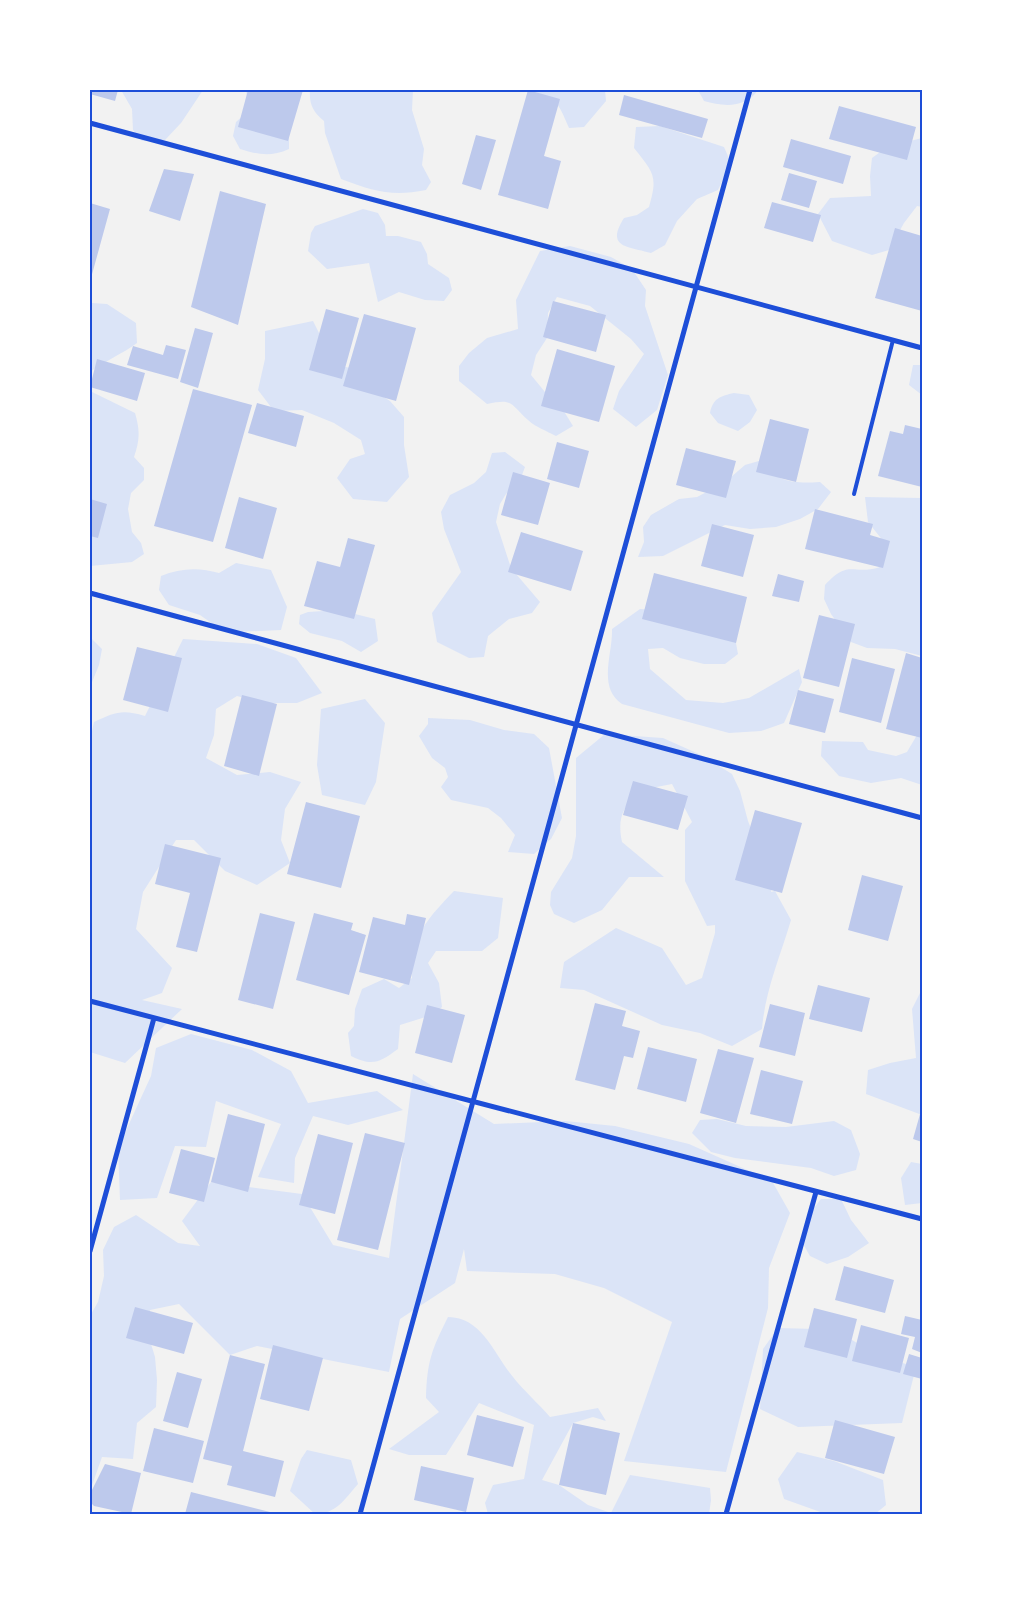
<svg xmlns="http://www.w3.org/2000/svg" width="1012" height="1604" font-family="'Source Sans 3',sans-serif">
	<style>
		.green { fill: #dbe4f7 }
		.building { fill: #bdc9ec }
		.lines { fill: none; stroke-linecap: round; stroke-linejoin: round }
		.service { stroke: #1d4ed8; stroke-width: 4 }
		.minor { stroke: #1d4ed8; stroke-width: 5 }
		.neatline { fill: none; stroke: #1d4ed8; stroke-width: 2 }
	</style>
	<rect width="100%" height="100%" fill="#f2f2f2"/>
	<path class="green" d="M121 90H203L181 123 165 140 142 141 133 130 132 109Z
		M246 90H274L289 132V149C271 157 259 155 240 149L233 136 236 122 249 110Z
		M310 90H413L412 110 424 149 422 165 431 182 426 190C392 197 373 191 341 179L325 133 324 121C313 112 309 104 310 90Z
		M528 90H605L606 101 584 127 569 128C557 100 557 99 528 90Z
		M698 90H758C746 108 724 107 704 101Z
		M660 126 724 147 731 163 718 190 697 199 677 221 665 245 651 253C628 246 605 248 624 218L637 215 649 207C658 176 654 173 634 148L636 127Z
		M922 138V207L917 206 904 223 889 250 872 255 832 241 818 214 830 198 871 196 870 176 872 158 887 147Z
		M363 209 378 213 385 225 386 236H398L421 242 427 254 428 264 449 278 452 290 444 301 425 300 399 292 378 302 369 263 327 269 308 251 311 233 315 226Z
		M570 246 611 257 632 269 646 290 645 306 668 375 657 410 636 427 613 409 619 391 644 354 631 339 590 306 557 297 548 313 547 338 536 355 531 375 545 392 560 405 573 426 556 436C547 431 535 427 528 420 510 404 514 398 487 404L459 381V366L469 353 487 338 518 329 516 300 540 251Z
		M92 303 107 304 136 323 137 343C122 354 105 361 90 372Z
		M313 321 335 365 361 370 367 386 390 401 404 417V445L409 477 387 502 353 499 337 478 350 459 365 454 361 440 334 423 302 410 274 411 258 390 265 359V331Z
		M913 365H922V395L909 385Z
		M90 391 135 413C140 430 140 440 134 457L144 468V480L131 493 128 509 132 532 141 543 144 554 132 562 90 566V523L94 510 90 496Z
		M734 393 749 395 757 410 750 422 738 431 718 423 710 413C713 398 721 396 734 393Z
		M505 452 525 467 519 483 506 494 500 504 496 522 511 568 540 602 532 613 509 619 488 636 484 657 469 658 437 642 432 613 461 572 444 529 441 512 450 495 474 483 486 472 492 453Z
		M759 461C777 482 793 484 820 482L831 492 818 509 800 519 776 527 750 529 725 525 663 556 638 557 644 542 643 527 651 515 679 499 697 497 724 483 745 465Z
		M865 497 922 498V656L895 649 867 648 851 642 831 614 824 599 825 585C850 558 852 576 880 567L884 542 868 522Z
		M236 563 271 570 287 607 281 630 236 632 217 627 200 615 169 605 159 590 161 576C180 568 199 567 219 573Z
		M640 609 670 611 735 638 738 654 725 664H704L680 658 663 648 648 649 650 669 686 700 723 703 749 698 799 669 802 682 784 723 761 731 729 733 622 704C597 687 613 654 612 629Z
		M339 610 375 619 378 641 361 652 342 641 310 633 299 624 300 615 308 612Z
		M90 637 102 649 99 665 90 687Z
		M183 639 257 644 296 658 322 693 297 703H264L237 696 216 709 214 735 206 758 237 775 270 772 301 782 285 809 281 840 290 863 257 885 225 871 194 840H176L143 892 136 929 172 968 162 993 142 1000 182 1009 125 1063 90 1052V740L94 722C115 712 122 709 145 716Z
		M365 699 385 723 376 782 365 805 322 795 317 765 321 709Z
		M428 718 470 720 504 730 534 734 549 748 562 818 551 839 534 854 508 852 515 835 501 818 488 808 451 800 441 787 448 777 445 768 432 758 419 736 428 724Z
		M922 733V785L901 778 871 783 839 776 821 756 822 741 863 742 868 750 896 756 907 752 917 735Z
		M605 734 663 738 701 755 732 774 740 791 748 821 756 841 775 872 771 892 775 891 791 920C780 957 765 991 762 1029L732 1046 700 1033 662 1025 584 990 560 988 564 962 616 928 662 948 686 985 702 978 715 933V925L707 926 685 881V830L692 822 672 784 636 791C623 811 617 817 622 842L664 877H629L602 910 574 923 554 914 550 905 551 892 572 858 576 836V758Z
		M454 891 503 898 498 938 482 951H436L428 963 439 983 442 1007 432 1015 400 1025 398 1049C380 1062 373 1067 351 1056L348 1033 354 1026 355 1009 362 989 384 979 399 988 412 978C410 937 427 919 454 891Z
		M922 989V1115L866 1094 868 1070 890 1063 916 1058 912 1009Z
		M191 1034 252 1050 291 1071 308 1103 377 1091 403 1110 348 1125 313 1116 295 1158 294 1183 258 1177 281 1124 216 1101 206 1147 175 1146 157 1198 120 1200 118 1148 151 1076 156 1048Z
		M413 1074 494 1124 565 1121 615 1126 689 1144 772 1181 790 1213 769 1268 768 1308 726 1472 624 1461 672 1322 604 1288 555 1274 467 1271 464 1249 455 1283 400 1319 389 1372 257 1346 230 1355 179 1304 150 1310 148 1334 155 1357 157 1380 156 1407 137 1423 133 1459 102 1457 90 1491V1316L98 1302 104 1276 103 1250 114 1227 136 1215 178 1243 200 1246 182 1221 211 1182 302 1194 333 1245 389 1258Z
		M717 1119 746 1126 786 1127 834 1121 851 1130 860 1154 856 1170 834 1176 811 1168 735 1158 711 1152 692 1133 700 1120Z
		M911 1162 922 1164V1203L905 1205 901 1178Z
		M821 1199H841L851 1220 869 1243 848 1257 827 1264 810 1256 802 1242 810 1213Z
		M448 1317C482 1317 494 1354 513 1377 524 1391 538 1403 550 1417L598 1408 606 1421 593 1417 573 1423 542 1480 559 1485 588 1505 611 1513 630 1475 710 1488 711 1500 709 1514H488L485 1503 493 1485 524 1479 534 1425 479 1403 446 1455H409L389 1449 439 1412 426 1398C427 1361 432 1349 448 1317Z
		M778 1328 816 1329 852 1340 879 1356 916 1367 902 1423 798 1427 760 1409 763 1349Z
		M307 1450 351 1460 358 1484C345 1499 336 1514 315 1514L290 1491 301 1459Z
		M797 1452 834 1461 883 1480 886 1505 875 1514H826L784 1499 778 1479Z"/>
	<path class="building" d="M90 90H118L115 101 90 94Z
		M248 90H303L288 141 238 127Z
		M528 90 560 99 544 156 561 161 548 209 498 195Z
		M624 95 708 119 702 138 619 115Z
		M839 106 916 127 907 160 829 139Z
		M476 135 496 140 481 190 462 184Z
		M791 139 851 156 843 184 783 167Z
		M164 169 194 174 180 221 149 211Z
		M789 173 817 181 809 208 781 200Z
		M220 191 266 204 238 325 191 307Z
		M772 202 821 215 813 242 764 228Z
		M90 203 110 209 91 278H90Z
		M895 228 922 236V311L875 298Z
		M553 301 606 315 596 352 543 337Z
		M326 309 359 318 342 379 309 370Z
		M364 314 416 328 396 401 343 386Z
		M195 328 213 333 198 388 180 382Z
		M166 345 186 350 178 379 127 365 133 346 163 355Z
		M557 349 615 366 599 422 541 406Z
		M97 359 145 373 137 401 90 387Z
		M193 389 252 405 213 542 154 526Z
		M257 403 304 416 296 447 248 433Z
		M770 419 809 429 796 482 756 472Z
		M905 425 922 429V487L878 476 890 431 903 434Z
		M557 442 589 451 579 488 547 479Z
		M686 448 736 461 726 498 676 485Z
		M513 472 550 483 538 525 501 515Z
		M239 497 277 508 263 559 225 548Z
		M90 499 107 504 98 538 90 536Z
		M815 509 873 524 870 535 890 541 883 568 805 549Z
		M712 524 754 535 743 577 701 566Z
		M521 532 583 551 571 591 508 572Z
		M348 538 375 545 354 619 304 606 317 561 340 567Z
		M654 573 747 597 736 643 642 619Z
		M778 574 804 581 799 602 772 596Z
		M819 615 855 624 839 687 803 678Z
		M137 647 182 658 168 712 123 700Z
		M906 653 922 658V738L886 729Z
		M852 658 895 669 881 723 839 712Z
		M798 690 834 699 825 733 789 724Z
		M242 695 277 704 259 776 224 766Z
		M633 781 688 796 678 830 623 815Z
		M306 802 360 816 341 888 287 874Z
		M755 810 802 823 782 893 735 880Z
		M165 844 221 858 197 952 176 947 190 893 155 884Z
		M862 875 903 886 888 941 848 930Z
		M260 913 295 922 273 1009 238 1000Z
		M314 913 353 923 351 930 366 935 349 995 296 980Z
		M407 914 426 918 409 985 359 972 373 917 405 925Z
		M818 985 870 998 862 1032 809 1019Z
		M595 1003 626 1011 622 1026 640 1031 633 1058 624 1056 615 1090 575 1080Z
		M770 1004 805 1013 795 1056 759 1047Z
		M427 1005 465 1015 452 1063 415 1053Z
		M648 1047 697 1059 686 1102 637 1089Z
		M718 1049 754 1058 736 1123 700 1113Z
		M761 1070 803 1081 792 1124 750 1114Z
		M922 1107V1142L913 1139Z
		M228 1114 265 1124 248 1192 211 1182Z
		M365 1133 405 1143 378 1250 337 1240Z
		M318 1134 353 1143 335 1214 299 1205Z
		M181 1149 215 1158 204 1202 169 1193Z
		M844 1266 894 1280 885 1313 835 1300Z
		M135 1307 193 1323 184 1354 126 1338Z
		M814 1308 857 1319 847 1358 804 1347Z
		M905 1316 922 1320V1353L912 1349 915 1337 901 1334Z
		M861 1325 909 1338 900 1373 852 1361Z
		M273 1345 323 1358 309 1411 260 1399Z
		M909 1354 922 1358V1379L903 1374Z
		M230 1355 265 1364 243 1451 284 1461 275 1497 227 1485 232 1466 203 1459Z
		M177 1372 202 1379 188 1428 163 1421Z
		M477 1415 524 1427 513 1467 467 1455Z
		M835 1420 895 1437 884 1474 825 1458Z
		M573 1423 620 1433 606 1495 559 1485Z
		M154 1428 204 1441 193 1483 143 1471Z
		M105 1464 141 1473 131 1514 94 1506 90 1502V1494Z
		M421 1466 474 1478 466 1512 414 1500Z
		M191 1492 274 1513V1514H185Z"/>
	<g class="lines">
		<path class="service" d="M854 494 893 340"/>
		<path class="minor" d="M90 123 922 348
			M90 593 922 818
			M90 1001 922 1219
			M90 1251 154 1018
			M360 1514C492 1040 618 564 750 90
			M726 1514 816 1192"/>
	</g>
	<rect width="1012" height="1604" fill="none" stroke="#ffffff" stroke-width="182"/>
	<rect x="91" y="91" width="830" height="1422" class="neatline"/>
</svg>
